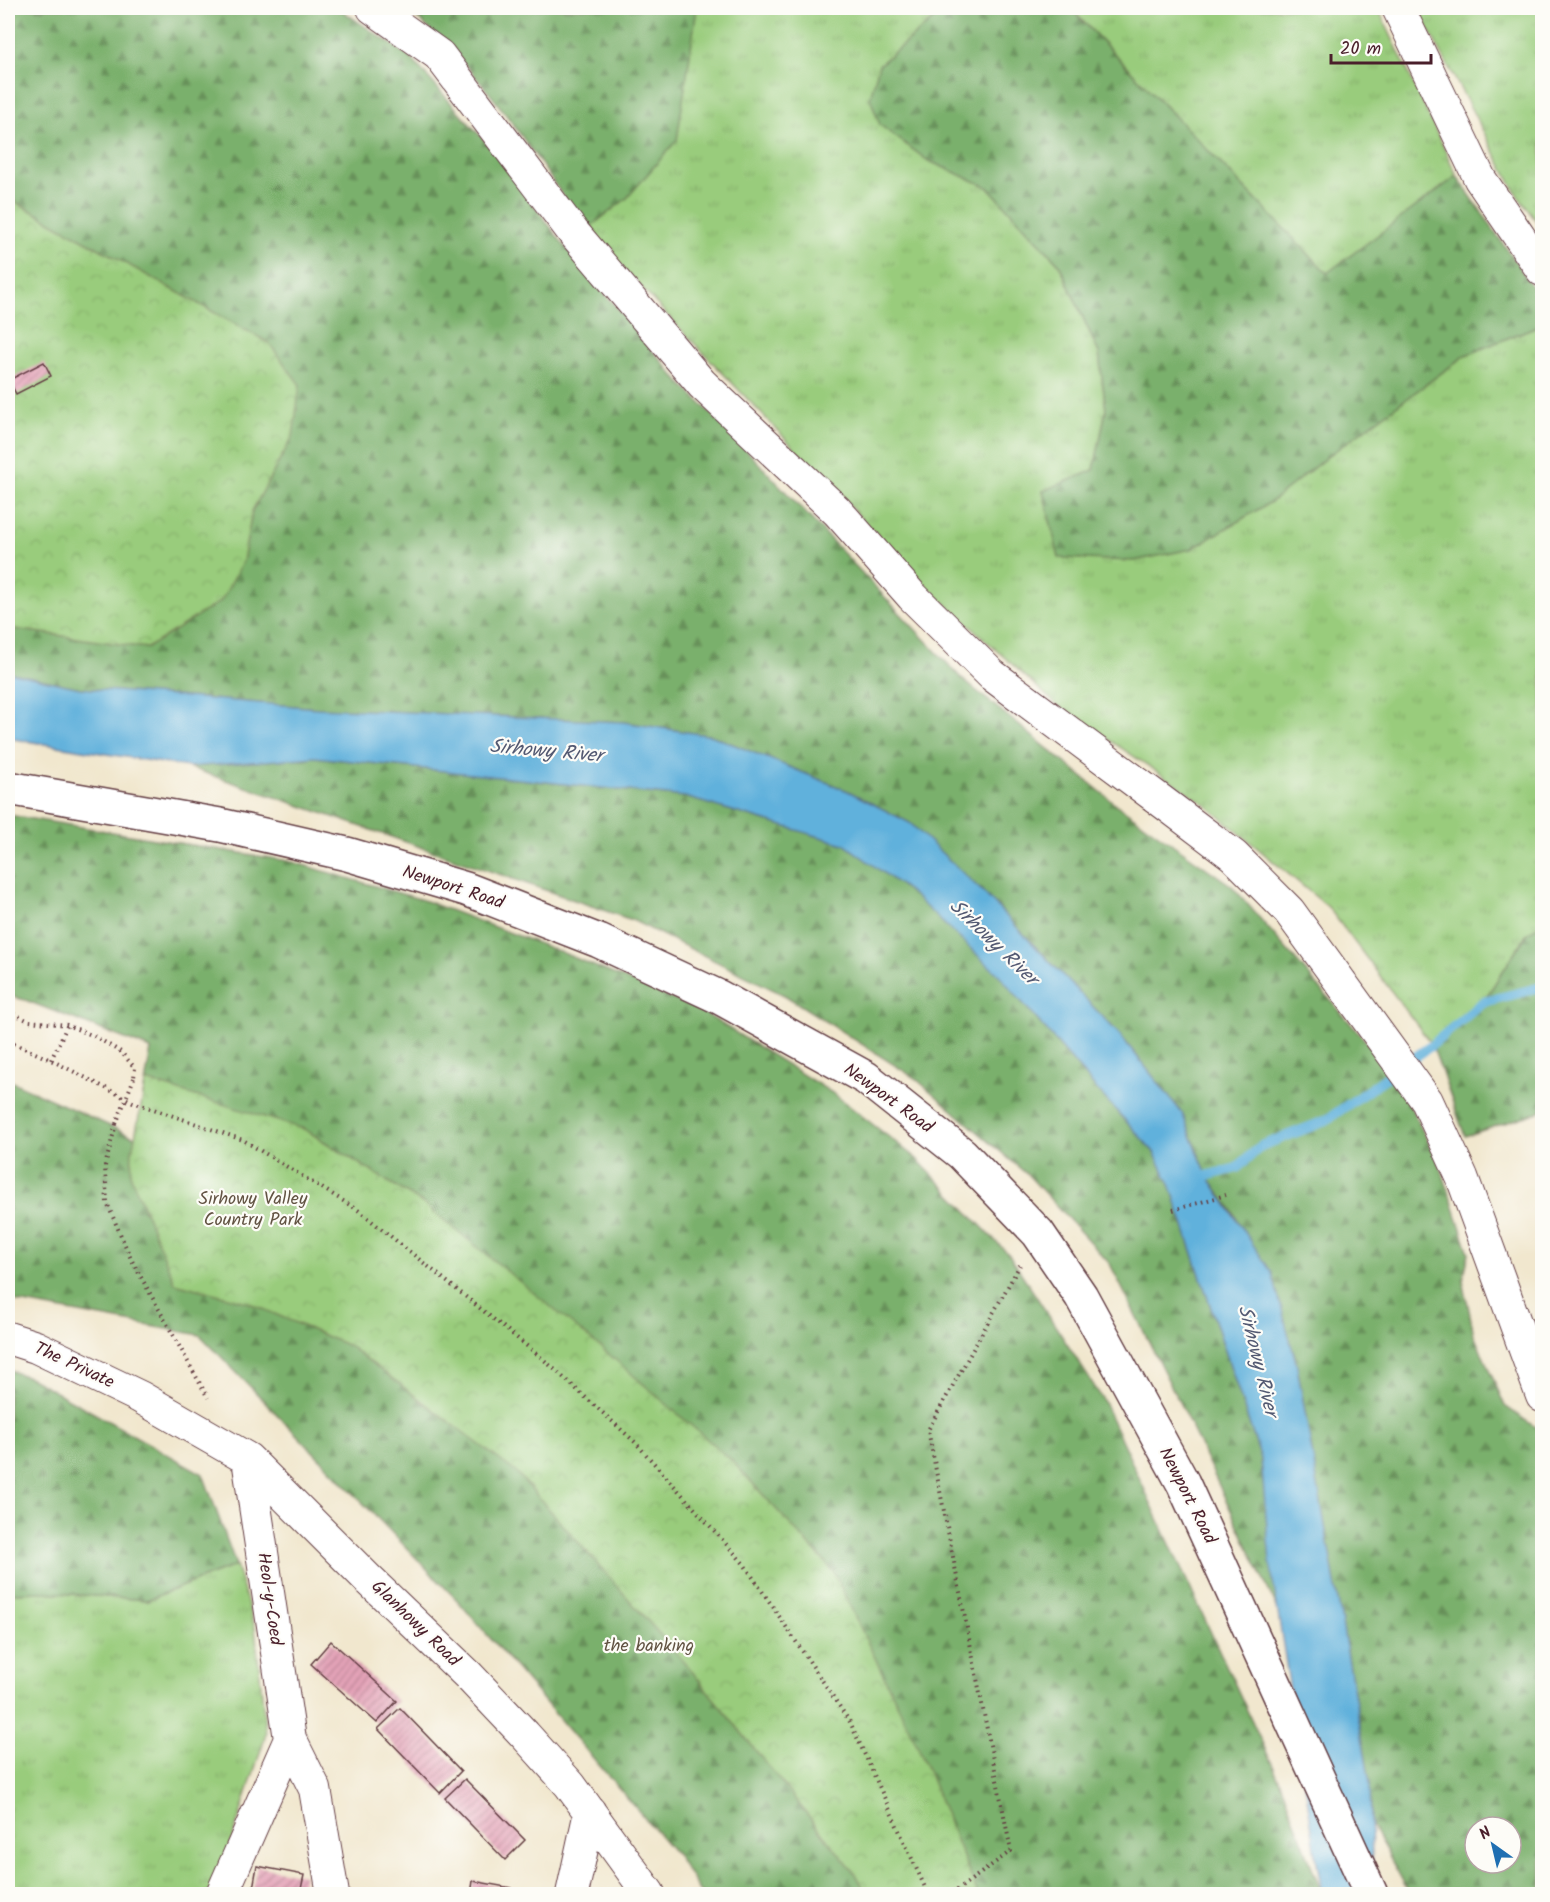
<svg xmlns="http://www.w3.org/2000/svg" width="1550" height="1902" font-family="Kalam,sans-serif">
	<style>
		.grass { fill: url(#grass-tufts); stroke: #727654; stroke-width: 1.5 }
		.forest { fill: url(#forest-firs); stroke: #62684c; stroke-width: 1.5; fill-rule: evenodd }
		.park { fill: url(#park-crowns); stroke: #727654; stroke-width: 1.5 }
		.water { fill: #61b1dc; stroke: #566884; stroke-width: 1.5 }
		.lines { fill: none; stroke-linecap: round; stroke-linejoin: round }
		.stream { stroke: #61b1dc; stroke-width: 10 }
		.building { fill: url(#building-hatch) }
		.street-casing { stroke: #633d43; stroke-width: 34 }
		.secondary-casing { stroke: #633d43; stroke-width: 36 }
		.path { stroke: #633d43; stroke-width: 4; stroke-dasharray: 1.5 4.5; stroke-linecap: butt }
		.street { stroke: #fff; stroke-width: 32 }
		.secondary { stroke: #fff; stroke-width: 33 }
		.path-bridge { stroke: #633d43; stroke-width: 4; stroke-dasharray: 1.5 4.5; stroke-linecap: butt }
		.labels { text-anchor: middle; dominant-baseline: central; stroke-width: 4.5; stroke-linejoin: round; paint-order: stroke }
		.street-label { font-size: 18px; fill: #4a1f2b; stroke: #fdfcf7 }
		.park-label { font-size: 18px; fill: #625343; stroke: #fdfcf7 }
		.water-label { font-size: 20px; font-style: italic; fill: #535972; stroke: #fdfcf7 }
	</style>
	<defs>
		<pattern id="grass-tufts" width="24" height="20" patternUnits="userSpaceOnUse" patternTransform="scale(1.5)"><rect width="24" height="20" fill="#99cc7c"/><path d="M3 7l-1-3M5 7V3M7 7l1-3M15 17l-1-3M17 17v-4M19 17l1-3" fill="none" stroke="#85af6b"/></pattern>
		<pattern id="forest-firs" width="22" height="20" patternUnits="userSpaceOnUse" patternTransform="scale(1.5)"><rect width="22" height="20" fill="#7ab06c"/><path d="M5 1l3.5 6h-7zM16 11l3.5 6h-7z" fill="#668f59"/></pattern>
		<pattern id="park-crowns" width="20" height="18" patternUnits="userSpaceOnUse" patternTransform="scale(1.5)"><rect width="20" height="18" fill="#99cc7c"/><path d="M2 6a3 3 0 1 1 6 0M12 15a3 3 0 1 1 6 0" fill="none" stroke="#85af6b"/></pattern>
		<pattern id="building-hatch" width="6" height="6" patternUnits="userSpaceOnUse" patternTransform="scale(1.5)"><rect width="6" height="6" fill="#e4a3b8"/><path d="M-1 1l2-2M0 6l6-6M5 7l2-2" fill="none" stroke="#bb8496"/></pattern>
	</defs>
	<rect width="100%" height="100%" fill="#fdfcf7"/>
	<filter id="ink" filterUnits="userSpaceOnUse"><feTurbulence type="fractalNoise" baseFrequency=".0167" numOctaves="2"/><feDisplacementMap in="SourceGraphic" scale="12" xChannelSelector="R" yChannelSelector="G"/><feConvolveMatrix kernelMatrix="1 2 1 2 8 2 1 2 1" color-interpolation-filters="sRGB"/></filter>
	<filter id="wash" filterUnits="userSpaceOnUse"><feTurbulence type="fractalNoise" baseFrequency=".008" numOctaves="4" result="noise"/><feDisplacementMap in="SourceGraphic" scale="24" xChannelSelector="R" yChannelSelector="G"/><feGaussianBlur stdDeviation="1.35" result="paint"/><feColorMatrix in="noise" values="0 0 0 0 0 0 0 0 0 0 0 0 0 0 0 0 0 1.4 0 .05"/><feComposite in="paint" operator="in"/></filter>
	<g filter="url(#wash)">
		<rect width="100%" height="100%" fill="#f1e7ce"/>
		<path class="grass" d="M697 8H947L879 65 927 160 988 187 1059 264 1099 353 1106 410 1094 470 1191 549 1271 502 1328 456 1466 355 1542 324V923L1527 934 1483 1002 1432 1045 1328 907 1201 801 1058 706 927 587 586 230 627 198 692 30Z
			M1070 8H1378L1457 176 1327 274Z
			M1417 8H1542V229L1518 196Z
			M236 1565 255 1628 266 1734 228 1852 208 1894H8V1593L44 1592 147 1600Z"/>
		<path class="forest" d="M8 8H338L410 57 492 149 563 244 676 378 735 438 962 679 1117 805 1232 886 1393 1073 1440 1165 1469 1253 1463 1280 1474 1335 1505 1406 1542 1432V1894H1410L1371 1824 1370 1783 1297 1366 1235 1215 1207 1175 1182 1113 1120 1035 984 893 910 823 848 791 713 736 623 722 318 708 80 688 8 672V628L147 648 243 561 252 511 293 436 269 343 8 198ZM1475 1827H1511V1863H1475Z
			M404 8H697L677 140 627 198 586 230C533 153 480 65 404 8Z
			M947 8H1070L1327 273 1457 176 1542 301V324L1466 355 1328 456 1271 502 1191 549 1134 561 1059 558 1043 491 1094 470 1106 410 1099 353 1059 264 988 187 927 160 880 125 870 98 879 65Z
			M315 757 685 797 844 844 911 893 999 975 1093 1085 1154 1152 1170 1184 1261 1459 1277 1608 1187 1418 1110 1264 1030 1177 915 1078 786 996 632 920 188 767Z
			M8 815 289 861 423 900 561 952 701 1011 834 1094 917 1159 1010 1256 1102 1398 1279 1779 1322 1894H941L470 1260 424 1204 304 1129 143 1095 151 1049 25 1000 8 996Z
			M1542 923V1111L1465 1136 1432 1045 1483 1002 1527 934Z
			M8 1080 212 1172 344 1240 917 1894H701L679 1858 459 1602 200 1335 8 1300Z
			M8 1370 31 1378 203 1474 236 1565 147 1600 44 1592 8 1593Z"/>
		<path class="park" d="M8 198 269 343 300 385 293 436 252 511 243 561 221 601 147 648 8 628Z
			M146 1081 304 1129 424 1204 604 1350 731 1460 833 1571 919 1749 978 1894H867L857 1876 686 1664 517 1473 349 1346 247 1302 175 1283 131 1177 132 1151Z"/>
		<path class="water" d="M8 672 80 688 318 708 623 722 713 736 848 791 910 823 984 893 1120 1035 1182 1113 1207 1175 1272 1273 1297 1366 1370 1783 1373 1894H1322L1270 1562 1261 1459 1170 1184 1154 1152 1093 1085 999 975 911 893 844 844 685 797 315 757 188 767 8 738Z"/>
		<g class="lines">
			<path class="stream" d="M1194 1179 1237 1168 1261 1146 1325 1121 1432 1045 1483 1002 1542 987"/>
		</g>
		<g id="blocks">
			<path class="building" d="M44 362 51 376 16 394 9 380Z
				M331 1641 397 1701 377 1723 311 1664Z
				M400 1708 461 1771 440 1793 378 1729Z
				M465 1779 525 1840 505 1860 445 1798Z
				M257 1866 304 1875 300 1894H252Z
				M473 1881 512 1888 511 1894H471Z"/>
		</g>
	</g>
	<g filter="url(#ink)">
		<use href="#blocks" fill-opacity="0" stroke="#633d43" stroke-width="1.5"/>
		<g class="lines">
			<defs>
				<path id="street" d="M373 8 439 55 573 232 702 384 837 511 912 596 992 675 1168 806 1234 856 1289 911 1427 1101 1462 1177 1542 1396
					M1398 8 1480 179 1542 270
					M8 1338 36 1347 140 1397 248 1459 367 1578 468 1675 525 1735 570 1785 649 1894
					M248 1459 290 1739 315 1789 333 1894
					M222 1894 290 1739
					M572 1894 590 1812"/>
				<path id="secondary" d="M8 788 220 825 347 854 466 889 599 941 719 997 866 1078 962 1154 1038 1233 1081 1296 1183 1483 1371 1894"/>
			</defs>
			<use href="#street" class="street-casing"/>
			<use href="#secondary" class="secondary-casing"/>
			<path class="path" d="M8 1011 29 1021 67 1025 94 1036 121 1052 135 1068 134 1078
				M8 1041 51 1060 133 1102 243 1140 358 1210 543 1359 635 1442 744 1564 850 1722 928 1894
				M51 1060 67 1026
				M116 1124 105 1166 107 1203 131 1259 208 1398
				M1173 1210 1226 1195
				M952 1894 1011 1851 928 1430 1020 1265"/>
			<use href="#street" class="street"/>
			<use href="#secondary" class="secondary"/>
			<path class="path-bridge" d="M116 1124 134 1078"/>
		</g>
	</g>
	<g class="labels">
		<g class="street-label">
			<text transform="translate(453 888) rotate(18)">Newport Road</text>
			<text transform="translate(888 1099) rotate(36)">Newport Road</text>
			<text transform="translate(74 1366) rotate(25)">The Private</text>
			<text transform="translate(1187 1496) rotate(63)">Newport Road</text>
			<text transform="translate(269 1599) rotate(82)">Heol-y-Coed</text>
			<text transform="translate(415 1624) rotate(44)">Glanhowy Road</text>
		</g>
		<g class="park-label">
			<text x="253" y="1199">Sirhowy Valley<tspan x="253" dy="21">Country Park</tspan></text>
			<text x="649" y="1646">the banking</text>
		</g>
		<g class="water-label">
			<text transform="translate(546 752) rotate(5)">Sirhowy River</text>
			<text transform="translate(993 943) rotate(44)">Sirhowy River</text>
			<text transform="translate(1257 1361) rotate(76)">Sirhowy River</text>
		</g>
	</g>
	<rect width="1550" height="1902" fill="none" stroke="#fdfcf7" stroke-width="30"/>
	<g transform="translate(1493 1845) rotate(326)"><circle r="28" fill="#fdfcf7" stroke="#b5a4a5" stroke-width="1.5"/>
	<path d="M0-4.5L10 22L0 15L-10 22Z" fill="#1f6fb2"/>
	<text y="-9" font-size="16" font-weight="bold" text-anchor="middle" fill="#4a1f2b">N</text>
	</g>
	<path d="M1331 54v9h100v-9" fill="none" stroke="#4a1f2b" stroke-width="3"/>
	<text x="1340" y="54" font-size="18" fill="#4a1f2b" stroke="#fdfcf7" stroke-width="4.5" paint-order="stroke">20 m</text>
</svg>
